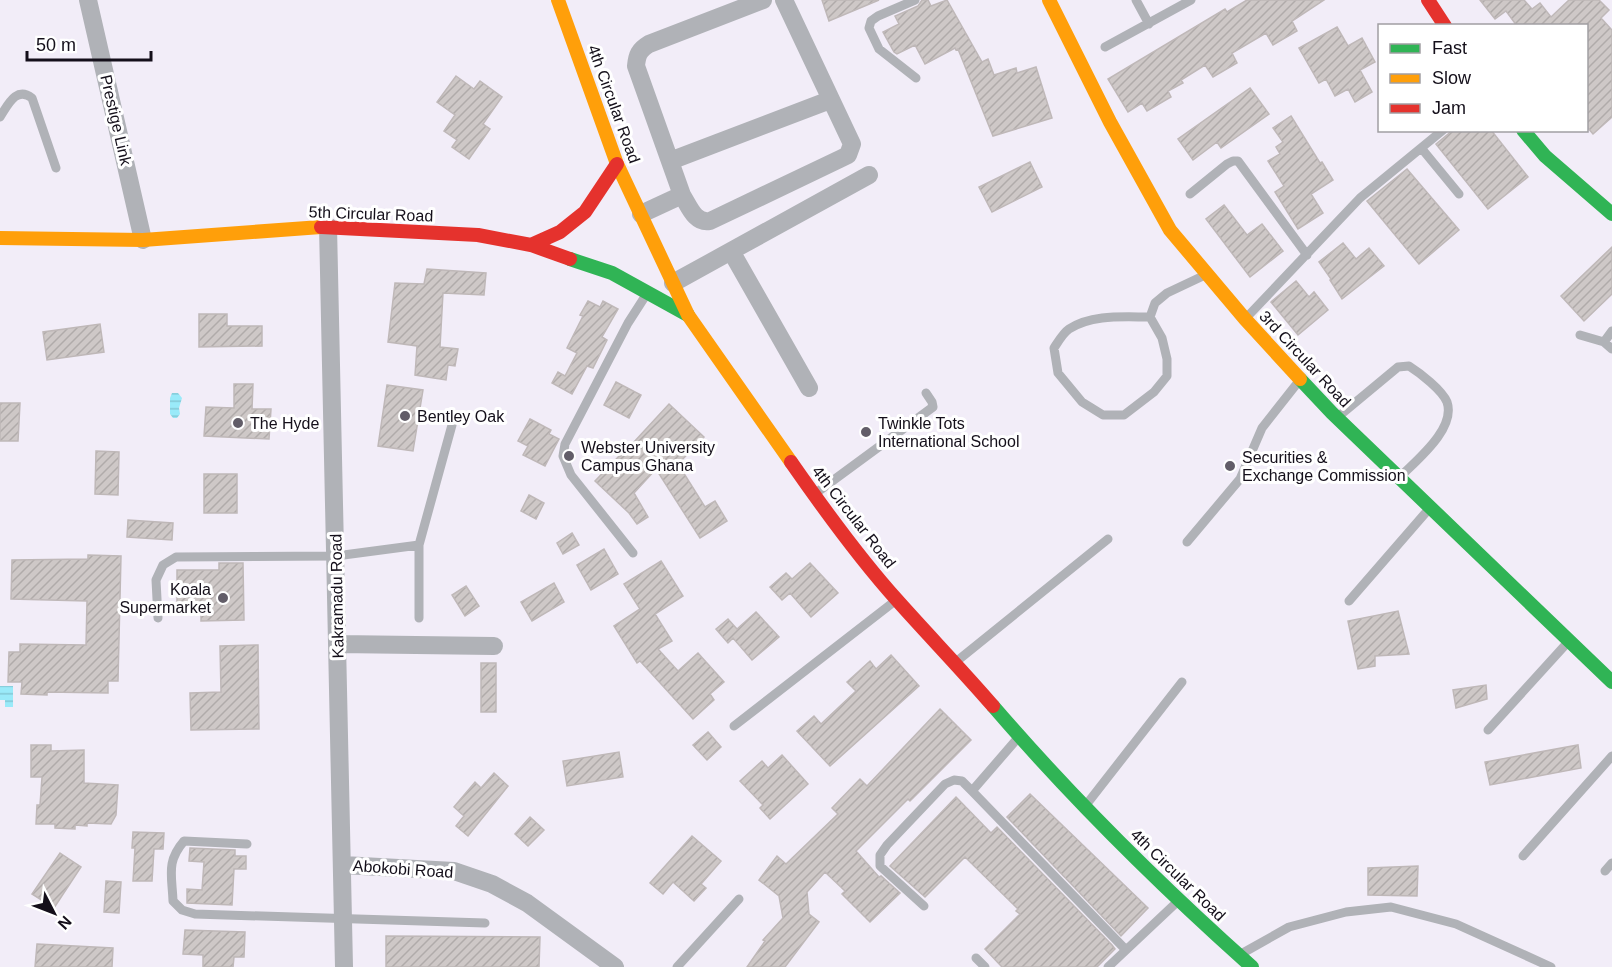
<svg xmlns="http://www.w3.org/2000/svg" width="1612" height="967" font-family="Arial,sans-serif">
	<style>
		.water { fill: url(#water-rules) }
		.building { fill: url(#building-hatch); stroke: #bfb8b8; stroke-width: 1.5 }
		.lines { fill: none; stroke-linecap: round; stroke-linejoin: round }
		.lane { stroke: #b0b2b7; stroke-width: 9 }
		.street { stroke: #b0b2b7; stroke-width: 18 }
		.fast { stroke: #30b455; stroke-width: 14 }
		.slow { stroke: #ff9f0a; stroke-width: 14 }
		.jam { stroke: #e5322d; stroke-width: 14 }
		.poi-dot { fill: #625d68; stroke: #fff; stroke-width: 2 }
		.labels { text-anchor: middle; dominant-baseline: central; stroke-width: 6; stroke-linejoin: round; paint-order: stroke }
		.street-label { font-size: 16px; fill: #140f1a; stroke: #fff }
		.poi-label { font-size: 16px; fill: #140f1a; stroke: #fff; text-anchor: start }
	</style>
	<defs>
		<pattern id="water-rules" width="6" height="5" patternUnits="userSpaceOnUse" patternTransform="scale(1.5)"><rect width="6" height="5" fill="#9aeaf9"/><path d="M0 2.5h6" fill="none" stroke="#84c8d5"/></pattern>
		<pattern id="building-hatch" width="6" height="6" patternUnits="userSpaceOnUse" patternTransform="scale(1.5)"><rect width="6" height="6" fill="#cec8c7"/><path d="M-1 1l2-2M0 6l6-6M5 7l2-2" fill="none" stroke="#b0abaa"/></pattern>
	</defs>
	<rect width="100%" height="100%" fill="#f2edf8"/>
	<path class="water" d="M172 393H178L182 398 179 408 180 414 177 418H173L170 414V398Z
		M0 686H13V707H5V700H0Z"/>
	<path class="building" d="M822 0H879L829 21Z
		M922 0H928L931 6 947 0 982 62 988 59 994 75 1016 68 1017 73 1036 67 1052 118 993 136 958 49 956 50 955 48 925 64 915 45 897 54 894 52 883 32 899 24 895 16 918 6Z
		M1247 0H1324L1292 21 1297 31 1273 45 1266 33 1232 53 1237 63 1213 77 1205 65 1181 80 1183 83 1168 91 1171 97 1147 111 1142 103 1128 112 1108 79 1225 9 1227 12Z
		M1480 0H1524L1532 9 1540 3 1551 17 1569 0H1599L1609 10 1601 18 1612 30V117L1593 134 1587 127V26H1517L1506 11 1495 19Z
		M1337 27 1348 46 1362 38 1375 62 1360 70 1372 92 1355 102 1348 89 1335 96 1326 79 1319 83 1299 48Z
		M456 76 474 89 480 81 502 97 483 124 490 129 469 159 452 147 457 140 444 131 455 115 437 102Z
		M1250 88 1269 114 1221 148 1217 142 1193 160 1178 139Z
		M1291 116 1320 163 1322 162 1333 180 1311 194 1323 213 1298 229 1275 192 1284 186 1268 161 1280 154 1276 147 1283 142 1273 128Z
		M1453 130H1491L1528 177 1488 209 1436 144Z
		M1030 162 1042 187 992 212 979 187Z
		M1407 169 1459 230 1419 264 1367 201Z
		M1224 205 1247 235 1262 224 1283 251 1250 277 1206 219Z
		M1343 243 1356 259 1369 248 1384 266 1342 299 1330 280 1331 279 1319 262Z
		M1612 247V294L1584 321 1561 296Z
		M427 269 486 273 484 295 443 293 440 347 458 349 455 366 448 365 446 380 415 375 417 346 388 342 395 283 424 284Z
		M1296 281 1309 297 1314 292 1328 310 1298 335 1271 302Z
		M588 301 600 307 603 301 618 309 602 337 607 340 593 368 587 366 572 394 552 383 558 372 565 376 577 353 567 348 583 316 580 315Z
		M199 314H227V326H262V346L199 347Z
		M100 324 104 352 47 360 43 332Z
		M616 382 641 395 629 418 604 405Z
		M234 384H253L252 409H271L269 439 204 436 206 407 234 408Z
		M387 385 423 390 413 451 378 446Z
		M0 403H20L18 441H0Z
		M669 404 704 437 678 464 705 507 715 501 727 521 700 538 656 469 634 493 648 517 637 524 629 513 595 481 620 455 621 456Z
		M530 419 551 430 549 434 559 439 545 466 523 455 528 446 518 441Z
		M96 451 119 452 118 495 95 494Z
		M204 474H237V513H204Z
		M529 495 544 503 536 519 521 511Z
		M128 520 173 523 172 540 127 537Z
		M572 533 579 545 563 554 557 543Z
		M604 549 618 574 591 590 577 565Z
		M88 555 121 556 118 681H108V693L47 692V695L21 694 22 682H8L9 652H20V644L86 645 87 601 11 599 12 560 88 559Z
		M661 561 683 596 655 614 672 641 658 649 678 671 698 653 724 682 710 694 714 700 693 719 640 661 637 663 614 626 640 609 624 584Z
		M219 563H243L244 620 201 621V604L177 605V570H219Z
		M810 563 838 593 811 617 790 593 782 600 770 587 786 573 792 579Z
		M554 583 564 602 532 621 521 602Z
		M466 586 479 606 465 616 452 595Z
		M1398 611 1409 654 1375 656V666L1358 669 1348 621Z
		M756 612 779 637 752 660 733 638 728 643 716 629 728 619 737 629Z
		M258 645 259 729 191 730 190 693 221 692 220 646Z
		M891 655 919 686 830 766 797 731 814 716 821 724 856 691 847 682 870 661 876 669Z
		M481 663H496V712H481Z
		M1486 685 1487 699 1456 708 1453 690Z
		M940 709 971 740 910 801 908 799 856 851 879 877 881 876 900 893 870 922 842 894 845 891 825 872 807 892 809 914 819 922 785 967H747L765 941 763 940 783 918 779 896 759 880 777 856 786 864 838 814 832 808 860 779 867 786Z
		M708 732 721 747 707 760 693 745Z
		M31 745H51V751L84 750V783L118 785 116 815 111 824 87 823V826L75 825V829L55 828V824H36L37 805H40L42 777H31Z
		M1578 745 1581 768 1490 785 1485 762Z
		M619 752 623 777 567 786 563 761Z
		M782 755 808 784 770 819 760 808 763 805 740 781 762 761 768 768Z
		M494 773 508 786 468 836 456 826 464 816 454 807 475 782 481 788Z
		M1030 794 1148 908 1121 936 1007 817Z
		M956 797 991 833 997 827 1112 945 1115 949 1097 967H1002L985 949 1020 914 1016 911 1018 909 965 857 925 897 890 866Z
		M530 817 544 830 528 846 515 834Z
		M133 832 164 833 163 849H154L152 881H133L135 848H132Z
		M692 836 721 861 701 884 706 888 694 901 673 882 663 894 650 883Z
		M190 848 235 850V856H246V869H234L232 905 187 903V889L202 890 204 862 189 861Z
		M60 853 81 867 54 908 32 894Z
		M1418 866 1417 896 1368 895V868Z
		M106 881 121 882 119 913 104 912Z
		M185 930 245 932 244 957H234L233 967H203V955L183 954Z
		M386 936 540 937 539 967H386Z
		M37 944 113 948 112 967H35Z"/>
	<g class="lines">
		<path class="lane" d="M915 0 878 16 871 21 869 28 879 49 916 78
			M1136 0 1149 24
			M1105 47 1191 0
			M0 117C8 105 16 86 32 98L56 168
			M1422 149 1459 194
			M1190 194 1227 164 1233 161H1238L1307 255
			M1150 317C1123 317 1092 314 1069 329 1063 333 1058 342 1054 348L1058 373 1082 402 1103 415H1124L1154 392 1167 376V359L1162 338 1150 317 1155 303 1167 293 1203 276
			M1247 317 1360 198 1443 130
			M1580 335 1604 342 1612 349
			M1604 342 1612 331
			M1339 416 1398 367 1409 366C1420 373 1442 390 1447 402 1456 428 1418 459 1402 475
			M816 493 933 407 932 402 926 393
			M1187 542 1240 479 1262 428 1299 381
			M633 553 571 475 563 456 565 444 628 323 646 295
			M1349 601 1428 510
			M158 618 156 580 163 565 176 557 336 556 419 545
			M419 618V545L452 425
			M957 661 1108 539
			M734 726 895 601
			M1488 730 1568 642
			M972 791 1017 739
			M1086 805 1182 682
			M247 844 184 841C166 862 172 875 173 901L182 910 195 914 485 923
			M1523 856 1612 756
			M1605 871 1612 863
			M924 906 880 866V855L887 845 945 784 954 780 962 781 972 791 1126 950
			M1241 954 1289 927 1346 912 1391 907 1456 924 1551 967
			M976 958 985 967
			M677 967 739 899
			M1108 967 1176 903"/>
		<path class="street" d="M88 0 143 240
			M670 161 830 100
			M682 195C689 206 695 224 710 221L842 158 848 155 852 144 784 0
			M641 214 682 195 636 66C637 55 639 50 649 44L763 0
			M328 226 344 967
			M731 251 809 388
			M673 283 869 175
			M338 644 494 646
			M343 865 454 871 492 884 527 903 615 967"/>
		<path class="fast" d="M1523 130 1545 156 1612 214
			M570 259 612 273 688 315
			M1300 379 1332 413 1612 682
			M993 706C1073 799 1160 885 1252 967"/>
		<path class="slow" d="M558 0 617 164 688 315 791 462
			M1049 0 1110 122 1170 230 1245 319 1300 379
			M0 238 143 240 321 227"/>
		<path class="jam" d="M1428 0 1445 26
			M321 227 478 235 531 245 570 259
			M531 245 560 232 585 212 617 164
			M791 462C823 508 860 559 897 600 929 636 962 670 993 706"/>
	</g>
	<g class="poi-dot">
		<circle cx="405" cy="416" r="6"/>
		<circle cx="238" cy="423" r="6"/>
		<circle cx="866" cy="432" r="6"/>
		<circle cx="569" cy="456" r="6"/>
		<circle cx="1230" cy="466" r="6"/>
		<circle cx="223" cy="598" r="6"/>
	</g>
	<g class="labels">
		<g class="street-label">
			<text transform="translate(614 104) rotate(70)">4th Circular Road</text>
			<text transform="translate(116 120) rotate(77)">Prestige Link</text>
			<text transform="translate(371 214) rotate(2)">5th Circular Road</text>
			<text transform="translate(1305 359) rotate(47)">3rd Circular Road</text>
			<text transform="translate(854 517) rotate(52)">4th Circular Road</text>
			<text transform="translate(337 596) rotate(-91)">Kakramadu Road</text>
			<text transform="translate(403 869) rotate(4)">Abokobi Road</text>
			<text transform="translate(1178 875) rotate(44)">4th Circular Road</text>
		</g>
		<g class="poi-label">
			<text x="417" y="416">Bentley Oak</text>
			<text x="250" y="423">The Hyde</text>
			<text x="878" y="423">Twinkle Tots<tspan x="878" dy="18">International School</tspan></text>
			<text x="581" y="447">Webster University<tspan x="581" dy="18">Campus Ghana</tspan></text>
			<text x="1242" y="457">Securities &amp;<tspan x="1242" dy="18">Exchange Commission</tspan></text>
			<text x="211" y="589" text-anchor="end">Koala<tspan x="211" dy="18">Supermarket</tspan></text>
		</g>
	</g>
	<rect x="1378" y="24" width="210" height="108" fill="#ffffff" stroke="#a19fa3" stroke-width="1.5"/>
	<rect x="1390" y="44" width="30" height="9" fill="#30b455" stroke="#a19fa3" stroke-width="1.5"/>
	<text x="1432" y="54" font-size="18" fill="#140f1a">Fast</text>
	<rect x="1390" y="74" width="30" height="9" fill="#ff9f0a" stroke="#a19fa3" stroke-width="1.5"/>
	<text x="1432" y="84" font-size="18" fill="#140f1a">Slow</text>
	<rect x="1390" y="104" width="30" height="9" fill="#e5322d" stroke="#a19fa3" stroke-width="1.5"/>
	<text x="1432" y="114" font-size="18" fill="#140f1a">Jam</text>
	<g transform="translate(54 913) rotate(132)" stroke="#ffffff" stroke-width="4.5" paint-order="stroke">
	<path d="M0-4.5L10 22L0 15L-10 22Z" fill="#140f1a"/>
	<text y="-9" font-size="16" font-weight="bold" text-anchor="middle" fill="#140f1a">N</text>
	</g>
	<path d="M27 51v9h124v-9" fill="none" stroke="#140f1a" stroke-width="3"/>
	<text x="36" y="51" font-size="18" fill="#140f1a" stroke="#ffffff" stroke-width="4.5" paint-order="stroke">50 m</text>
</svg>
